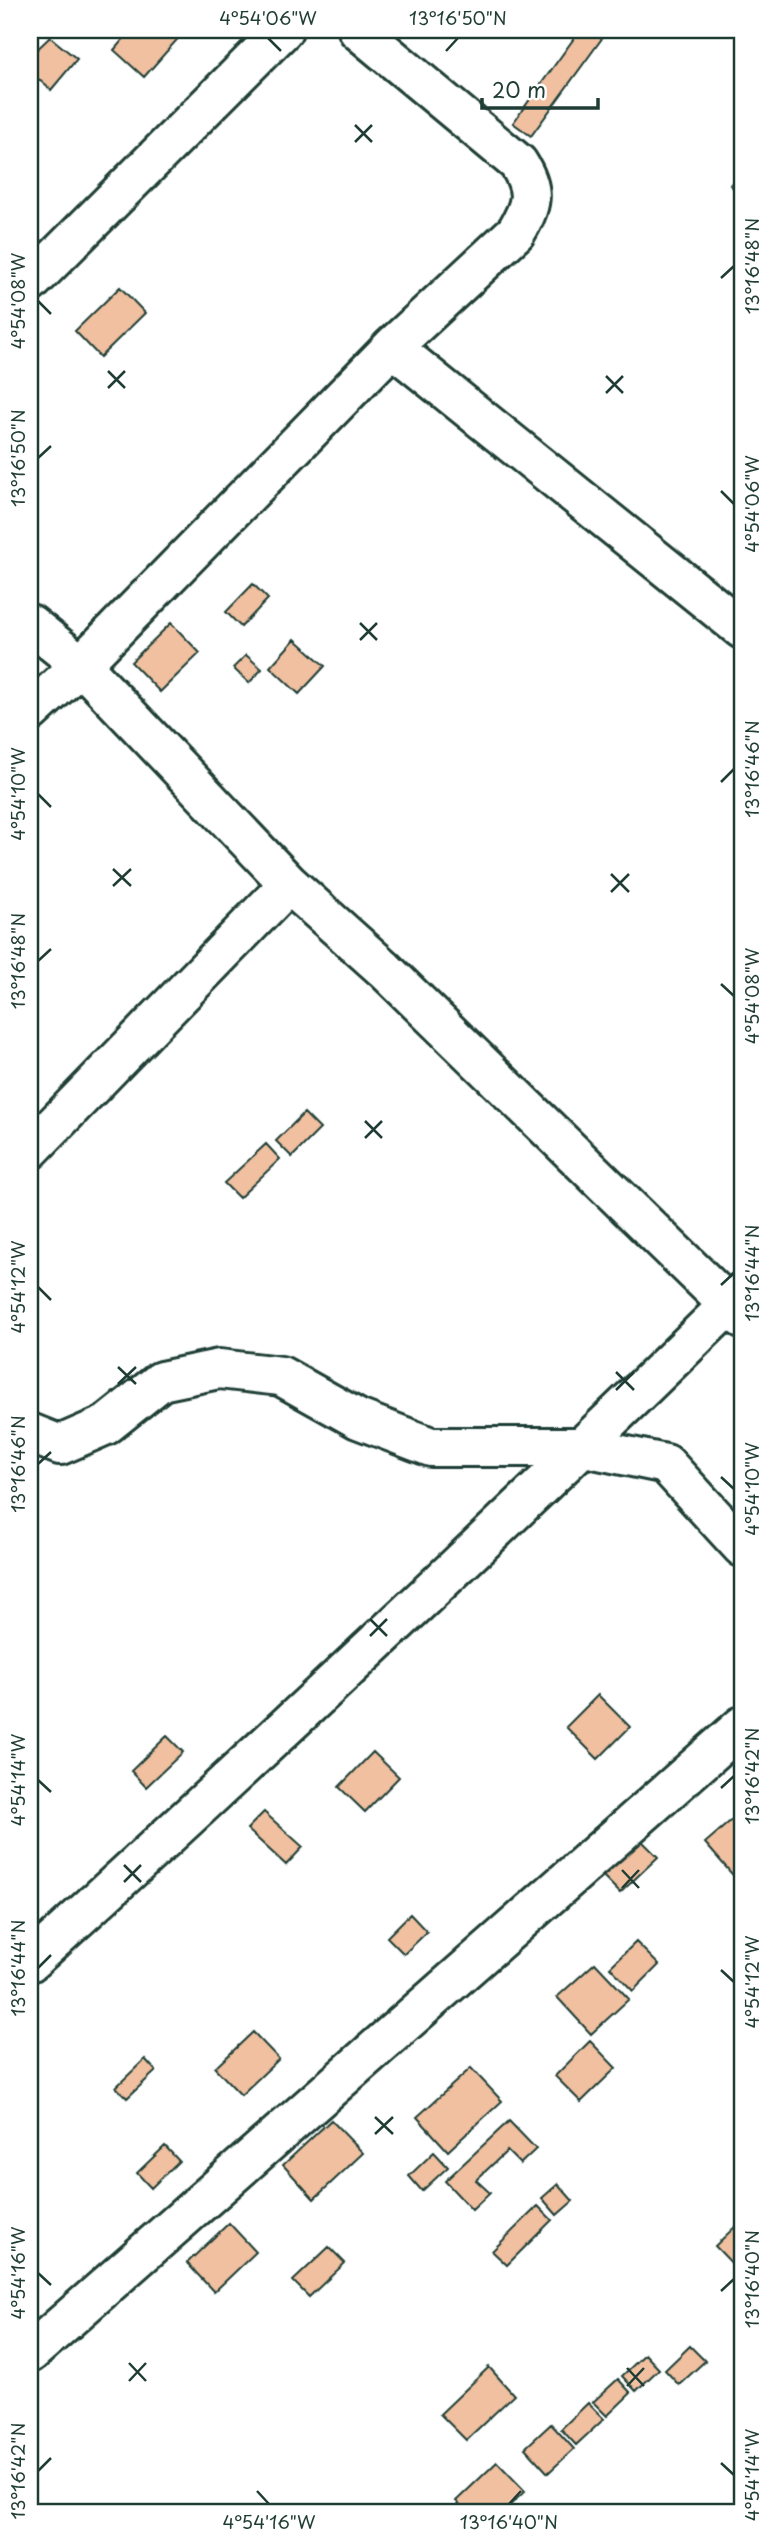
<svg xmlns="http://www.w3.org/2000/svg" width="772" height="2542" font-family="'Playpen Sans',sans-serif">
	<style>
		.building { fill: #f0c0a0; stroke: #1f3d34; stroke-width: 2 }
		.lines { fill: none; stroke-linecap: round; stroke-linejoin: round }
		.minor-casing { stroke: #1f3d34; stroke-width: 44 }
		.minor { stroke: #fff; stroke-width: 38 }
		.ticks { fill: none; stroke: #1f3d34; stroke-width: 2.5 }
		.neatline { fill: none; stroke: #1f3d34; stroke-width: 2.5 }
		.ticks-label { font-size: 18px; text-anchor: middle; fill: #1f3d34 }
	</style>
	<rect width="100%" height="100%" fill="#fff"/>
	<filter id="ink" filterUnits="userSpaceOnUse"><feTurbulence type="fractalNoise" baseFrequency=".0143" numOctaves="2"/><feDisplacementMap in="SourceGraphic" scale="14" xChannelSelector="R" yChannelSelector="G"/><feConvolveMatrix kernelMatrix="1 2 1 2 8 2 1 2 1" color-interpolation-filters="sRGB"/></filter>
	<g filter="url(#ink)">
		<path class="building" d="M131 30H179L183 33 144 77 114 50Z
			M580 30H593L603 37 531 136 513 123Z
			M50 37 77 59 51 90 30 72V56Z
			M742 170V196L730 185Z
			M120 287 145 313 100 357 75 331Z
			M253 584 268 599 241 627 226 612Z
			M171 623 200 653 160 692 131 662Z
			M295 639 325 666 299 694 270 667Z
			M246 655 262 669 249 683 233 668Z
			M304 1113 320 1129 292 1157 276 1141Z
			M266 1144 280 1159 239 1198 224 1183Z
			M598 1695 630 1727 598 1759 566 1727Z
			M167 1736 183 1752 146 1787 131 1771Z
			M373 1752 399 1777 365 1812 339 1787Z
			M742 1811V1877L738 1881 705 1843Z
			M264 1812 303 1847 286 1865 247 1829Z
			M631 1830 658 1857 620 1893 593 1866Z
			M410 1914 427 1932 404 1954 387 1937Z
			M636 1942 659 1965 633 1991 610 1967Z
			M595 1963 629 1999 591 2034 557 1997Z
			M253 2032 279 2059 241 2095 215 2068Z
			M590 2041 616 2068 581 2102 555 2076Z
			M145 2059 156 2071 127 2098 116 2087Z
			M471 2068 502 2101 448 2151 417 2117Z
			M331 2120 363 2153 314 2199 283 2165Z
			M509 2121 536 2149 520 2164 507 2151 476 2180 490 2193 472 2210 445 2181Z
			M165 2146 179 2161 151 2188 137 2173Z
			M434 2152 448 2167 422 2191 409 2176Z
			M558 2184 573 2201 557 2215 542 2198Z
			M538 2206 552 2220 507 2265 492 2251Z
			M742 2220V2274L715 2246Z
			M229 2223 256 2252 214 2292 187 2263Z
			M329 2247 345 2263 309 2297 293 2281Z
			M690 2346 705 2361 679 2385 665 2370Z
			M645 2354 659 2369 636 2391 622 2376Z
			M489 2367 514 2395 466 2440 440 2414Z
			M618 2379 631 2393 607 2416 593 2402Z
			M588 2403 604 2419 576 2445 561 2429Z
			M551 2424 574 2449 548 2473 525 2448Z
			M497 2462 525 2491 503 2512H467L456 2501Z"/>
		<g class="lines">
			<defs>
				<path id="minor" d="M30 283 283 30
					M392 347 742 629
					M30 624 81 665 289 884 384 969 742 1318
					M30 712 81 665 392 347 516 232C532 205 536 191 518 163L358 30
					M30 1150 289 884
					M30 1433 60 1445 106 1425 161 1381 219 1369 281 1376 358 1419 431 1447H584L666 1464 742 1547
					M30 1962C271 1743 509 1520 742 1292
					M30 2353 742 1726"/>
			</defs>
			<use href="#minor" class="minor-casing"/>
			<use href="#minor" class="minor"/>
		</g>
	</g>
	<path class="ticks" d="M268 38 281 51M446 51 458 38M355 125 372 142M355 142 372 125M721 278 734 266M38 301 51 314M108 371 125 388M606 376 623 393M108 388 125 371M606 393 623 376M38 458 51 446M721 491 734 504M360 623 377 640M360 640 377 623M721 782 734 769M38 794 51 807M113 869 131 886M611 874 629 892M113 886 131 869M611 892 629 874M38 961 51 949M721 984 734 996M365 1121 382 1138M365 1138 382 1121M721 1285 734 1273M38 1287 51 1300M118 1367 136 1384M616 1372 634 1390M118 1384 136 1367M616 1390 634 1372M38 1464 51 1452M721 1477 734 1489M370 1619 387 1636M370 1636 387 1619M38 1780 51 1792M721 1788 734 1776M124 1865 141 1882M622 1870 639 1888M124 1882 141 1865M622 1888 639 1870M38 1968 51 1955M721 1970 734 1982M375 2117 393 2134M375 2134 393 2117M38 2273 51 2285M721 2291 734 2279M129 2363 146 2381M627 2368 644 2386M129 2381 146 2363M627 2386 644 2368M721 2463 734 2475M38 2471 51 2458M257 2491 269 2504M509 2504 521 2491"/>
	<rect width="772" height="2542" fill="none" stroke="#fff" stroke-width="77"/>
	<path d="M482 98v10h116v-10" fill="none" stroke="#1f3d34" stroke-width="3.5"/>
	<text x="492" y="98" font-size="21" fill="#1f3d34" stroke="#ffffff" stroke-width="5" paint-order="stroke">20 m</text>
	<rect x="38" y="38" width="696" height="2466" class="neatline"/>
	<g class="ticks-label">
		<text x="268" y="25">4°54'06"W</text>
		<text x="458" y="25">13°16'50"N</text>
		<text transform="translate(753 266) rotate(-90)" y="6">13°16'48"N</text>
		<text transform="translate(19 301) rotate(-90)" y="6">4°54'08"W</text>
		<text transform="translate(19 458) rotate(-90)" y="6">13°16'50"N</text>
		<text transform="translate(753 504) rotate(-90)" y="6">4°54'06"W</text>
		<text transform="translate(753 769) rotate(-90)" y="6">13°16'46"N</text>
		<text transform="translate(19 794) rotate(-90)" y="6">4°54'10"W</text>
		<text transform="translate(19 961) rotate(-90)" y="6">13°16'48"N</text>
		<text transform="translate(753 996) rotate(-90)" y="6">4°54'08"W</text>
		<text transform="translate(753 1273) rotate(-90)" y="6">13°16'44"N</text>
		<text transform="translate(19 1287) rotate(-90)" y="6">4°54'12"W</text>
		<text transform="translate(19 1464) rotate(-90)" y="6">13°16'46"N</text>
		<text transform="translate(753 1489) rotate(-90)" y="6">4°54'10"W</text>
		<text transform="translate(753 1776) rotate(-90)" y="6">13°16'42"N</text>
		<text transform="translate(19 1780) rotate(-90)" y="6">4°54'14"W</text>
		<text transform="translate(19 1968) rotate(-90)" y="6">13°16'44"N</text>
		<text transform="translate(753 1982) rotate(-90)" y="6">4°54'12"W</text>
		<text transform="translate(19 2273) rotate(-90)" y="6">4°54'16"W</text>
		<text transform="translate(753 2279) rotate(-90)" y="6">13°16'40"N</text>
		<text transform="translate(19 2471) rotate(-90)" y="6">13°16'42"N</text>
		<text transform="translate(753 2475) rotate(-90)" y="6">4°54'14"W</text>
		<text x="269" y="2529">4°54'16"W</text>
		<text x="509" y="2529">13°16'40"N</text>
	</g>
</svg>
